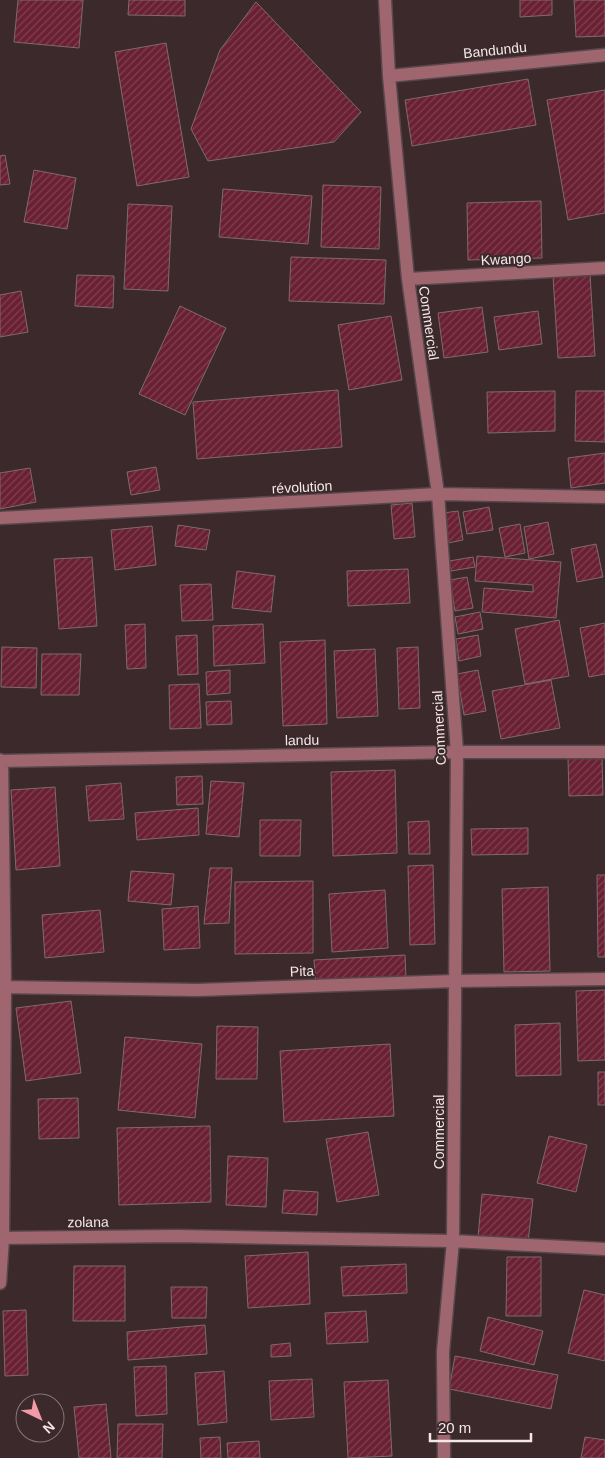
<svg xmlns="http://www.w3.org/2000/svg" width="605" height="1458" font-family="Helvetica,sans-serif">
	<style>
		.building { fill: url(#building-hatch); stroke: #7f6a6d }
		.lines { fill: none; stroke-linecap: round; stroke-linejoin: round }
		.minor-casing { stroke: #58474a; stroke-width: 15 }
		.minor { stroke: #9f6670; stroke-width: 12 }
		.labels { text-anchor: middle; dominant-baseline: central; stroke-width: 4; stroke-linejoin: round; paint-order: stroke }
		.street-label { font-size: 14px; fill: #f3e7e8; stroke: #3b292c }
	</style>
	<defs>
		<pattern id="building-hatch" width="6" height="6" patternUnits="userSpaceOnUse" patternTransform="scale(1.25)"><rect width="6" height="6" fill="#692033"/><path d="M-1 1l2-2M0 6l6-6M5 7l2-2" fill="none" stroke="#7f4051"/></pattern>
	</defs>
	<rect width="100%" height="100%" fill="#3b292c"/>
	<path class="building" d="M18 0H83L79 48 14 42Z
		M129 0H185V16L128 15Z
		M520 0H552V15L520 17Z
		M574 0H605V36L576 37Z
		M256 2 361 112 334 142 208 161 191 129 220 50Z
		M166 43 189 177 137 186 115 52Z
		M528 79 536 125 412 146 405 100Z
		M605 90V213L568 220 547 100Z
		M5 155 10 184 0 185V156Z
		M34 170 76 178 67 229 24 222Z
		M323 185 381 187 379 249 321 247Z
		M223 189 312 196 308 244 219 237Z
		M541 201 542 258 468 260 467 203Z
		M128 204 172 206 168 291 124 289Z
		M291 257 386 260 384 304 289 301Z
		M590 274 595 356 558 358 553 276Z
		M77 275 114 276 113 308 75 306Z
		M21 291 28 332 0 337V295Z
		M180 306 226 328 185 415 139 394Z
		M482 307 488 352 444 358 438 313Z
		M538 311 542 344 499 350 494 317Z
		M391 316 402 380 349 390 338 325Z
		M338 390 342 447 197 459 193 402Z
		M555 391V431L488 433 487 392Z
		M576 391H605V442L575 441Z
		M605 453V483L571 488 568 458Z
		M156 467 160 490 131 495 127 472Z
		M30 468 36 502 0 509V473Z
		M412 503 415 537 394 539 391 505Z
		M489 507 493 530 467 534 463 512Z
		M458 511 463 540 448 543 443 513Z
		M548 522 554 554 529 559 524 527Z
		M520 524 525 553 505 557 499 528Z
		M178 525 210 530 206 550 175 546Z
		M152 526 156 565 115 570 111 530Z
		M596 544 603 577 577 582 571 549Z
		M477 556 561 562 556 618 482 612 484 588 533 592V585L475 581Z
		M92 557 97 626 59 629 54 559Z
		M473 557 475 567 451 571 449 561Z
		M408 569 410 603 348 606 347 571Z
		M237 571 275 576 271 612 232 608Z
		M467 577 473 608 455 611 450 580Z
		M211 584 213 620 182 621 180 585Z
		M480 612 483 629 458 634 455 617Z
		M559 620 569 676 525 684 515 629Z
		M605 623V674L589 677 580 628Z
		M145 624 146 668 127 669 125 625Z
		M263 624 265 663 214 666 213 626Z
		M197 635 198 674 178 675 176 636Z
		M478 635 481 656 459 661 456 639Z
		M325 640 327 724 283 726 280 642Z
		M2 647 37 648 36 688 1 687Z
		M418 647 420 708 399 709 397 648Z
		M375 649 378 716 337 718 334 651Z
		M42 654H81L79 695H41Z
		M230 670V693L207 695 206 672Z
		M478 670 486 711 464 715 457 674Z
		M551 680 560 728 501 739 492 691Z
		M199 684 201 728 170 729 169 685Z
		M231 701 232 724 207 725 206 702Z
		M568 758H602L603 795 569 796Z
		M395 770 397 853 333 856 331 772Z
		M202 776 203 804 177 805 176 777Z
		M211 781 244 783 239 837 206 834Z
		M121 783 124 819 89 821 86 786Z
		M55 787 60 866 16 870 11 790Z
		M198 808 199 835 137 840 135 813Z
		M260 820H301L300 856H260Z
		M429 821 430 854H409L408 822Z
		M528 828V854L472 855 471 829Z
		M433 865 435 944 410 945 408 866Z
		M210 868H232L229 923 204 924Z
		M131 871 174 874 171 905 128 901Z
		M597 875H605V957H598Z
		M313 881V953L235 954V882Z
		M548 887 550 971 504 972 502 889Z
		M385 890 388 948 332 952 329 894Z
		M198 906 200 948 164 950 162 909Z
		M100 910 104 952 45 958 42 915Z
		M405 955 406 978 316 984 314 960Z
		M605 990V1060L578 1061 576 991Z
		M71 1001 81 1073 26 1081 16 1008Z
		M560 1023 561 1075 516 1076 515 1025Z
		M217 1026 258 1027 257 1079H216Z
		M125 1037 202 1044 195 1118 118 1110Z
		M390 1044 394 1116 284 1122 280 1051Z
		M598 1072H605V1105H598Z
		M78 1098 79 1138 39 1139 38 1099Z
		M210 1126 211 1202 119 1205 117 1128Z
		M368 1132 379 1195 337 1202 326 1139Z
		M549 1136 587 1145 576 1192 537 1183Z
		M228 1156 268 1158 266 1207 226 1205Z
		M284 1190 318 1192 317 1215 282 1213Z
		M482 1194 533 1199 528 1242 478 1237Z
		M308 1252 310 1304 248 1308 245 1256Z
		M507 1257H541V1316H506Z
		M406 1264 407 1293 343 1296 341 1267Z
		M74 1266H125V1321H73Z
		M171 1287H207L206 1318H172Z
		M584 1290 605 1295V1361L568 1353Z
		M26 1310 28 1375 5 1376 3 1311Z
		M366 1311 368 1342 327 1344 325 1313Z
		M488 1317 543 1331 534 1365 480 1351Z
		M205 1325 207 1354 128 1360 127 1332Z
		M290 1343 291 1356 271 1357V1345Z
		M455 1356 558 1375 551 1409 449 1389Z
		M166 1366 167 1414 136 1416 134 1367Z
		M224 1371 227 1422 198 1425 195 1373Z
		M312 1379 314 1417 271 1420 269 1381Z
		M388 1380 392 1456 348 1458 344 1382Z
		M106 1404 111 1458H79L74 1407Z
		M118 1424H163L162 1458H117Z
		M220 1437 221 1458H201L200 1438Z
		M585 1437 605 1440V1458H581Z
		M259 1441 260 1458H228L227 1443Z"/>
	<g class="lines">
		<defs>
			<path id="minor" d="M385 0 389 76 408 279 438 494 457 752 453 1241 443 1352 444 1458
				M389 76 605 55
				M408 279 605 268
				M0 518 438 494 605 497
				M0 760 2 761 5 987 3 1238 0 1283
				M0 761 457 752H605
				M0 987 198 990 455 981 605 979
				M0 1238 176 1236 453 1241 605 1249"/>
		</defs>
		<use href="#minor" class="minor-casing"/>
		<use href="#minor" class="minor"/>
	</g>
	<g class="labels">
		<g class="street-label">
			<text transform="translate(495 50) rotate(-6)">Bandundu</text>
			<text transform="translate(506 259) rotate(-3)">Kwango</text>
			<text transform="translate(429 323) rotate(82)">Commercial</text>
			<text transform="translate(302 487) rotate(-3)">révolution</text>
			<text transform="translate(439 728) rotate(-93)">Commercial</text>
			<text transform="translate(302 740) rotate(-1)">landu</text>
			<text transform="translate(302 971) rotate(-2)">Pita</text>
			<text transform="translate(439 1132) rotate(-90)">Commercial</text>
			<text transform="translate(88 1222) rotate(-1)">zolana</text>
		</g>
	</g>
	<g transform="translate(40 1418) rotate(137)"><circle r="24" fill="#3b292c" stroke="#857577"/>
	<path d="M0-4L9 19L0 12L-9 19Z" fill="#f39aaa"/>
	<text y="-8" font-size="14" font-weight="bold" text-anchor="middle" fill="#f3e7e8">N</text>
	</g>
	<path d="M430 1433v8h101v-8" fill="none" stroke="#f3e7e8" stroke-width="2.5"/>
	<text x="438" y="1433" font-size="15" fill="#f3e7e8" stroke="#3b292c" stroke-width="4" paint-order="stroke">20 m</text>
</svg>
